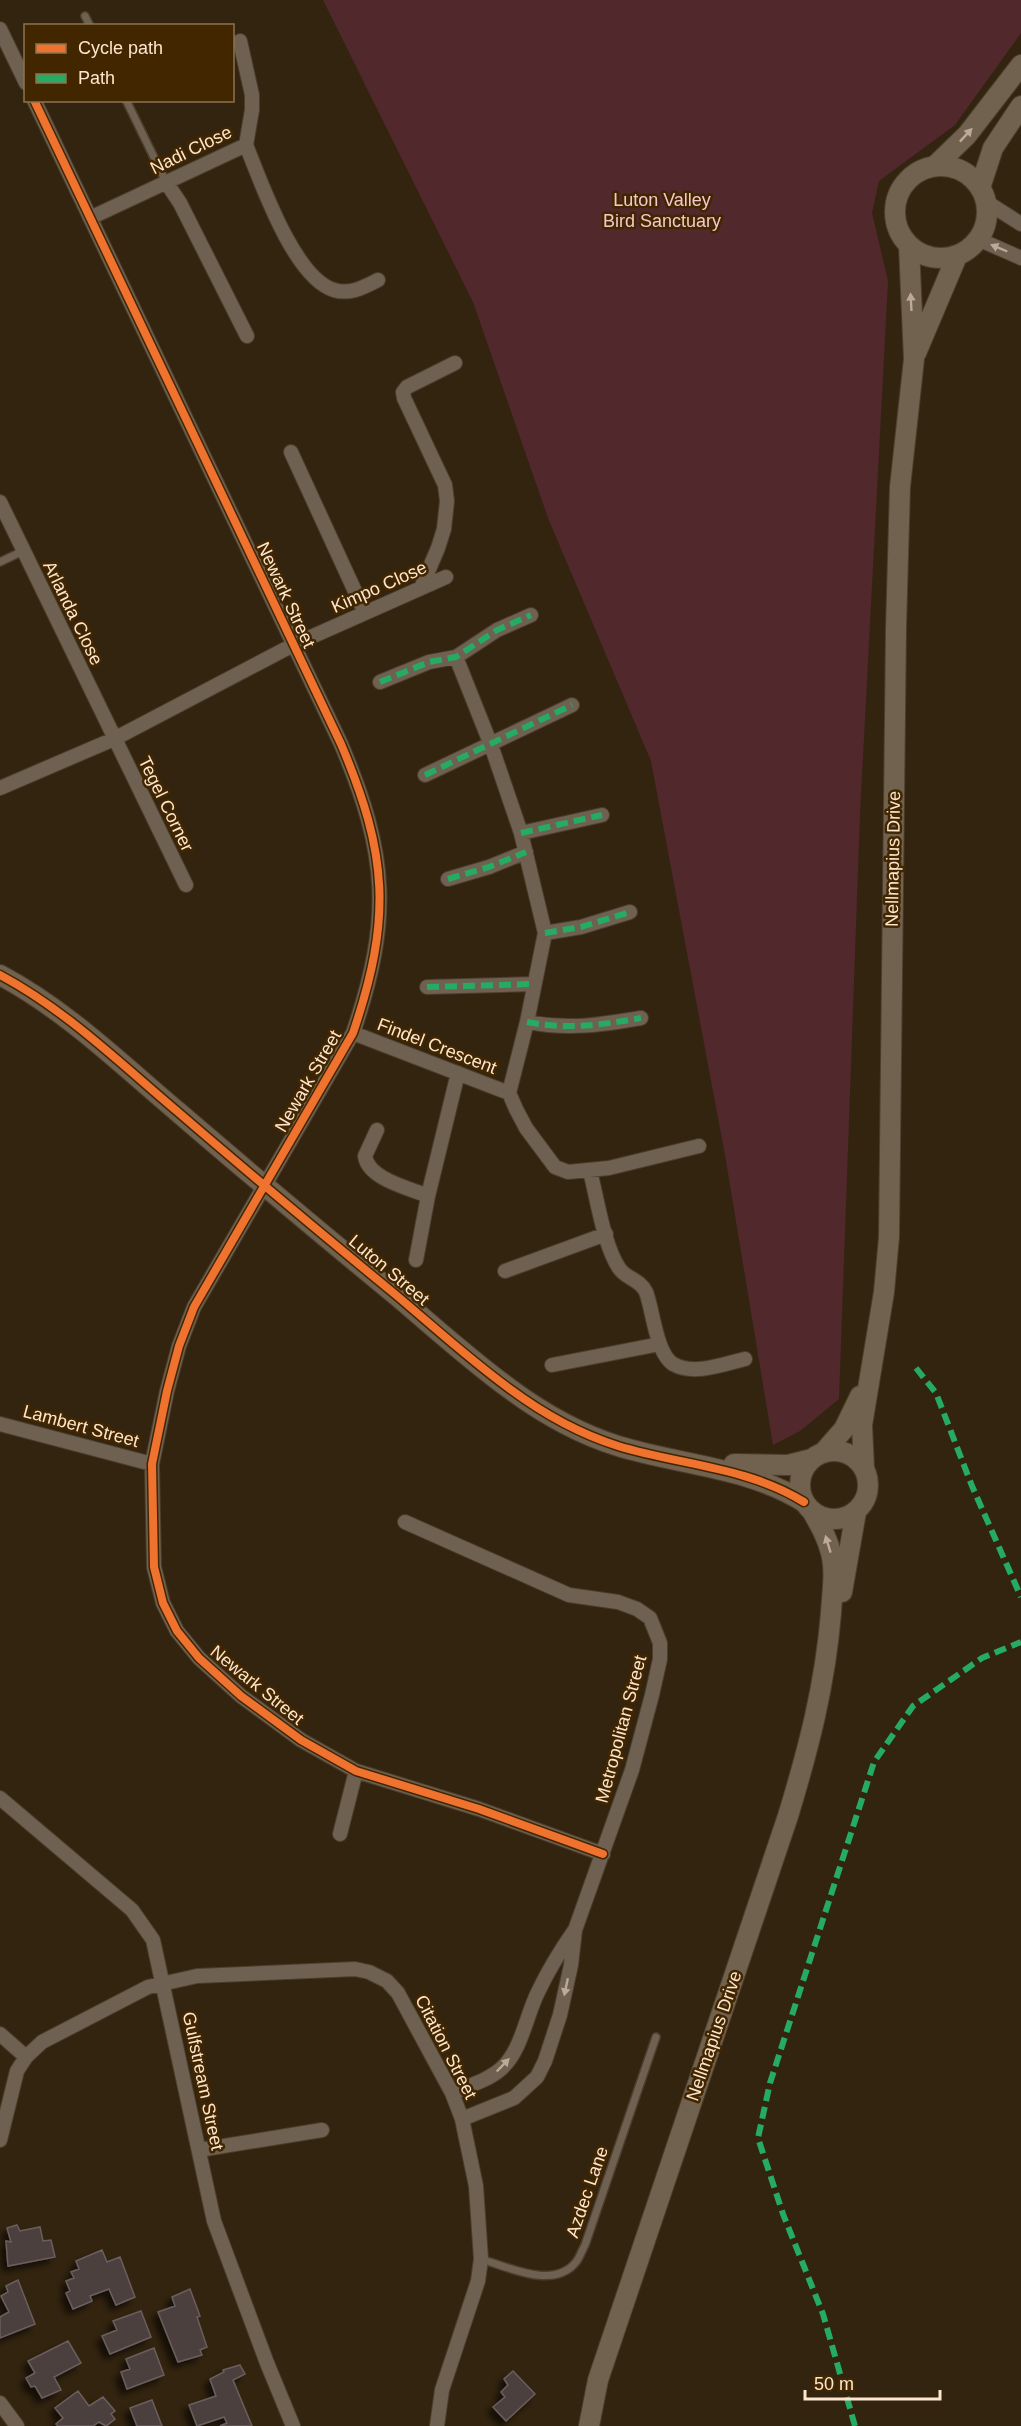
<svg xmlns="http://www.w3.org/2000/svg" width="1021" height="2426" font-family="Helvetica,sans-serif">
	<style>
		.green { fill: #51282c }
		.building { fill: #4b3f3e; stroke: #6b5e5f; stroke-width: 1.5; filter: url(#shadow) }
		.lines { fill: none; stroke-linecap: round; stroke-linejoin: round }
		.lane-casing { stroke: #4d3e2c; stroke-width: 10 }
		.street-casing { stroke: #4d3e2c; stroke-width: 16 }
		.secondary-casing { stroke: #4d3e2c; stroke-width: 22 }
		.lane { stroke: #6e6151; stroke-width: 7 }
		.street { stroke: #6e6151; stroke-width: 14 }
		.secondary { stroke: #71614f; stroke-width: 20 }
		.quiet { stroke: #26ab63; stroke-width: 6; stroke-dasharray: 12 6; stroke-linecap: butt }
		.cycleway-casing { stroke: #422600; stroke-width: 11 }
		.cycleway { stroke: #ef722f; stroke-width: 8 }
		.oneway { fill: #beaa94 }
		.oneway2 { fill: #bdaa95 }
		.labels { text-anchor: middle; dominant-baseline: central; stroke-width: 5; stroke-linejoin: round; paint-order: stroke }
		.street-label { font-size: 18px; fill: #fde6cd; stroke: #422600 }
		.park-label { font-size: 18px; fill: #f5c6cc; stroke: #422600 }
	</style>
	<defs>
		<filter id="shadow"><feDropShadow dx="-5.5" dy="5.5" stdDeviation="3" flood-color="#0009"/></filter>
	</defs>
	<rect width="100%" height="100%" fill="#33240f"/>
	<path class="green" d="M323 0H1021V33L955 125 879 181 872 213 888 281 860 814 839 1399 800 1431 773 1445 725 1155 651 761 548 518 473 302Z"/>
	<path class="building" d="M17 2225 20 2231 40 2227 43 2241 51 2240 55 2257 8 2266 6 2241 11 2242 7 2228Z
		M102 2250 107 2262 120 2257 135 2297 116 2305 109 2289 90 2296 92 2301 73 2309 66 2293 70 2291 66 2281 74 2278 71 2272 79 2269 76 2261Z
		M18 2280 35 2324 0 2338V2317L9 2312 1 2296 8 2292 6 2286Z
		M190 2289 200 2316 197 2317 207 2347 200 2350 202 2355 178 2362 158 2312 175 2306 172 2297Z
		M141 2311 151 2337 110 2354 102 2336 117 2330 113 2321Z
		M68 2341 81 2363 54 2377 61 2390 42 2398 35 2386 31 2387 26 2378 35 2373 28 2361Z
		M154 2348 164 2375 127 2389 121 2372 130 2369 126 2359Z
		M240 2365 245 2374 233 2380 252 2426H220L227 2423 224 2417 197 2426 189 2405 216 2396 210 2379 224 2372 223 2370Z
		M513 2371 535 2394 506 2421 493 2407 505 2397 501 2392 508 2385 504 2379Z
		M78 2391 89 2406 103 2397 115 2411 111 2414 115 2419 106 2426 99 2422 93 2426H58L56 2424 63 2418 55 2408Z
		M152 2400 162 2426H137L130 2408Z"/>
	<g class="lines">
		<defs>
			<path id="lane" d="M85 16 90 26
				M126 100 166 182
				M0 562 23 551
				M481 2259C508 2267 554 2290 576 2262 580 2257 582 2250 585 2245L656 2037"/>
			<path id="street" d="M0 29 26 83
				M240 41 252 95V110L246 145
				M34 100 341 744C388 855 392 918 353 1033L194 1307 179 1346 167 1391 152 1464 154 1567 163 1603 177 1631 199 1658 241 1696 301 1740 356 1771 479 1809 603 1854
				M246 145C261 182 294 278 334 290 350 295 364 287 378 280
				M166 182 180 203 247 336
				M985 201 1021 224
				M90 218 246 145
				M978 239 1021 258
				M291 452 365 613
				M0 502 186 885
				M421 588 438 548 444 529 447 501 445 485 404 398 403 392 407 387 455 363
				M456 657 491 745 521 833 545 933 527 1022 509 1093 516 1109 526 1128 555 1167 568 1172 609 1168 699 1146
				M380 682 429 662 456 657 497 630 531 615
				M425 775 572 705
				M0 788 114 739 293 645 446 577
				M521 833 602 815
				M448 879 489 867 526 852
				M545 933 581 927 630 912
				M427 987 533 984
				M527 1022C568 1030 600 1025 641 1018
				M353 1033 509 1093
				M377 1130 365 1156C368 1179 409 1188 428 1196
				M590 1171C597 1198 604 1246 619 1268 626 1279 640 1279 646 1292 653 1310 656 1353 673 1364 694 1376 724 1364 745 1359
				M416 1260 428 1196 458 1073
				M505 1271 606 1234
				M552 1365 660 1344
				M0 1424 152 1464
				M405 1522 569 1595 618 1602 637 1609 650 1618 660 1643V1659L652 1695 632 1770 575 1930 571 1965 560 2015 545 2061 537 2077 514 2098 462 2119
				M0 1798 132 1910 153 1940 214 2221 267 2363 293 2426
				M340 1834 356 1771
				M0 2034 26 2057
				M452 2093C468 2086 489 2080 502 2068 522 2049 526 2016 538 1992 548 1971 560 1951 574 1931
				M0 2140 17 2071 26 2057 42 2042 148 1987 197 1976 355 1969 369 1972 387 1981 398 1993 452 2093 462 2119 476 2186 481 2259 478 2281 442 2390 437 2426
				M199 2150 322 2130
				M0 2403 17 2426"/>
			<path id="secondary" d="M935 166 967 135 1021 65
				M895 212a46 46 0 1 1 92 0a46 46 0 1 1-92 0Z
				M980 188 993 148 1021 106
				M916 353 957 256
				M0 975C66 1010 121 1064 178 1112 250 1174 323 1235 396 1295 434 1327 470 1360 510 1389 541 1412 580 1434 618 1446 680 1465 748 1467 804 1502
				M800 1485a34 34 0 1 1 68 0a34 34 0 1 1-68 0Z
				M823 1453 844 1429 860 1396
				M734 1464 788 1465 812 1459
				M864 1468 862 1425 884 1292 889 1237 896 628 900 487 914 359 909 246
				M842 1592 856 1512
				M589 2426 598 2380 788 1816C809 1747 825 1685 831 1613 832 1593 836 1572 831 1553 827 1537 820 1525 812 1511"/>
		</defs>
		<use href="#lane" class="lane-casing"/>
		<use href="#street" class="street-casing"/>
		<use href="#secondary" class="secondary-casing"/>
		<use href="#lane" class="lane"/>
		<use href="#street" class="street"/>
		<use href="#secondary" class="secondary"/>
		<path class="quiet" d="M380 682 429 662 456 657 497 630 531 615
			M425 775 572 705
			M521 833 602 815
			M448 879 489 867 526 852
			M545 933 581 927 630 912
			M427 987 533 984
			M527 1022C568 1030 600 1025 641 1018
			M916 1368 936 1393 972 1486 1021 1597
			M855 2426 823 2314 783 2214 758 2138 770 2083 874 1762 913 1706 982 1658 1021 1642"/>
		<defs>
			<path id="cycleway" d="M34 100 341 744C388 855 392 918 353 1033L194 1307 179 1346 167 1391 152 1464 154 1567 163 1603 177 1631 199 1658 241 1696 301 1740 356 1771 479 1809 603 1854
				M0 975C66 1010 121 1064 178 1112 250 1174 323 1235 396 1295 434 1327 470 1360 510 1389 541 1412 580 1434 618 1446 680 1465 748 1467 804 1502"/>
		</defs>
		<use href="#cycleway" class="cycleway-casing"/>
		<use href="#cycleway" class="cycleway"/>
	</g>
	<defs><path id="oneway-solid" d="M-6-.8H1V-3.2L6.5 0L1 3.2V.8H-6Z" transform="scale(1.5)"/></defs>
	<g class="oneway">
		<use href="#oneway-solid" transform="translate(966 135) rotate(-47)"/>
		<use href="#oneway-solid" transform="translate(911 302) rotate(-93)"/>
		<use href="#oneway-solid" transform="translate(828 1544) rotate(-107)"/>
	</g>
	<g class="oneway2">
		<use href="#oneway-solid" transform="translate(999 248) rotate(-157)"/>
		<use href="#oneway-solid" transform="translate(566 1987) rotate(102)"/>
		<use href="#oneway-solid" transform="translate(503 2065) rotate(-46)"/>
	</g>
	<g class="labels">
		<g class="street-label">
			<text transform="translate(191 150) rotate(-26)">Nadi Close</text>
			<text transform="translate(379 587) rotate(-24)">Kimpo Close</text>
			<text transform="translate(286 595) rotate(65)">Newark Street</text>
			<text transform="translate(73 613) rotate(64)">Arlanda Close</text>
			<text transform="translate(166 804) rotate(64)">Tegel Corner</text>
			<text transform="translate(893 859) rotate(-89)">Nellmapius Drive</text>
			<text transform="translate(437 1046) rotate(21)">Findel Crescent</text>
			<text transform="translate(308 1081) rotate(-60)">Newark Street</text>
			<text transform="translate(389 1270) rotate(40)">Luton Street</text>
			<text transform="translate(81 1426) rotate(15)">Lambert Street</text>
			<text transform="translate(257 1685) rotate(39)">Newark Street</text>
			<text transform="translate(621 1729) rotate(-75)">Metropolitan Street</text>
			<text transform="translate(714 2036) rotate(-71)">Nellmapius Drive</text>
			<text transform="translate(446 2047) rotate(63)">Citation Street</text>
			<text transform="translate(203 2081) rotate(78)">Gulfstream Street</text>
			<text transform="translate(587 2192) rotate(-71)">Azdec Lane</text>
		</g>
		<g class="park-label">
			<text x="662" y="200">Luton Valley<tspan x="662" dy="21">Bird Sanctuary</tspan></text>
		</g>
	</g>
	<rect x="24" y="24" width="210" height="78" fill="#422600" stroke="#8d7352" stroke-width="1.5"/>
	<rect x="36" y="44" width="30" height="9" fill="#ef722f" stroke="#8d7352" stroke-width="1.5"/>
	<text x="78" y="54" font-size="18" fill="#fde6cd">Cycle path</text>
	<rect x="36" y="74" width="30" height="9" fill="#26ab63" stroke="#8d7352" stroke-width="1.5"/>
	<text x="78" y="84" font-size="18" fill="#fde6cd">Path</text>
	<path d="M805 2390v9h135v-9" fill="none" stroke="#fde6cd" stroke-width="3"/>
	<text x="814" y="2390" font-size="18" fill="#fde6cd" stroke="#422600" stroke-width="4.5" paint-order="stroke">50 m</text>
</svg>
